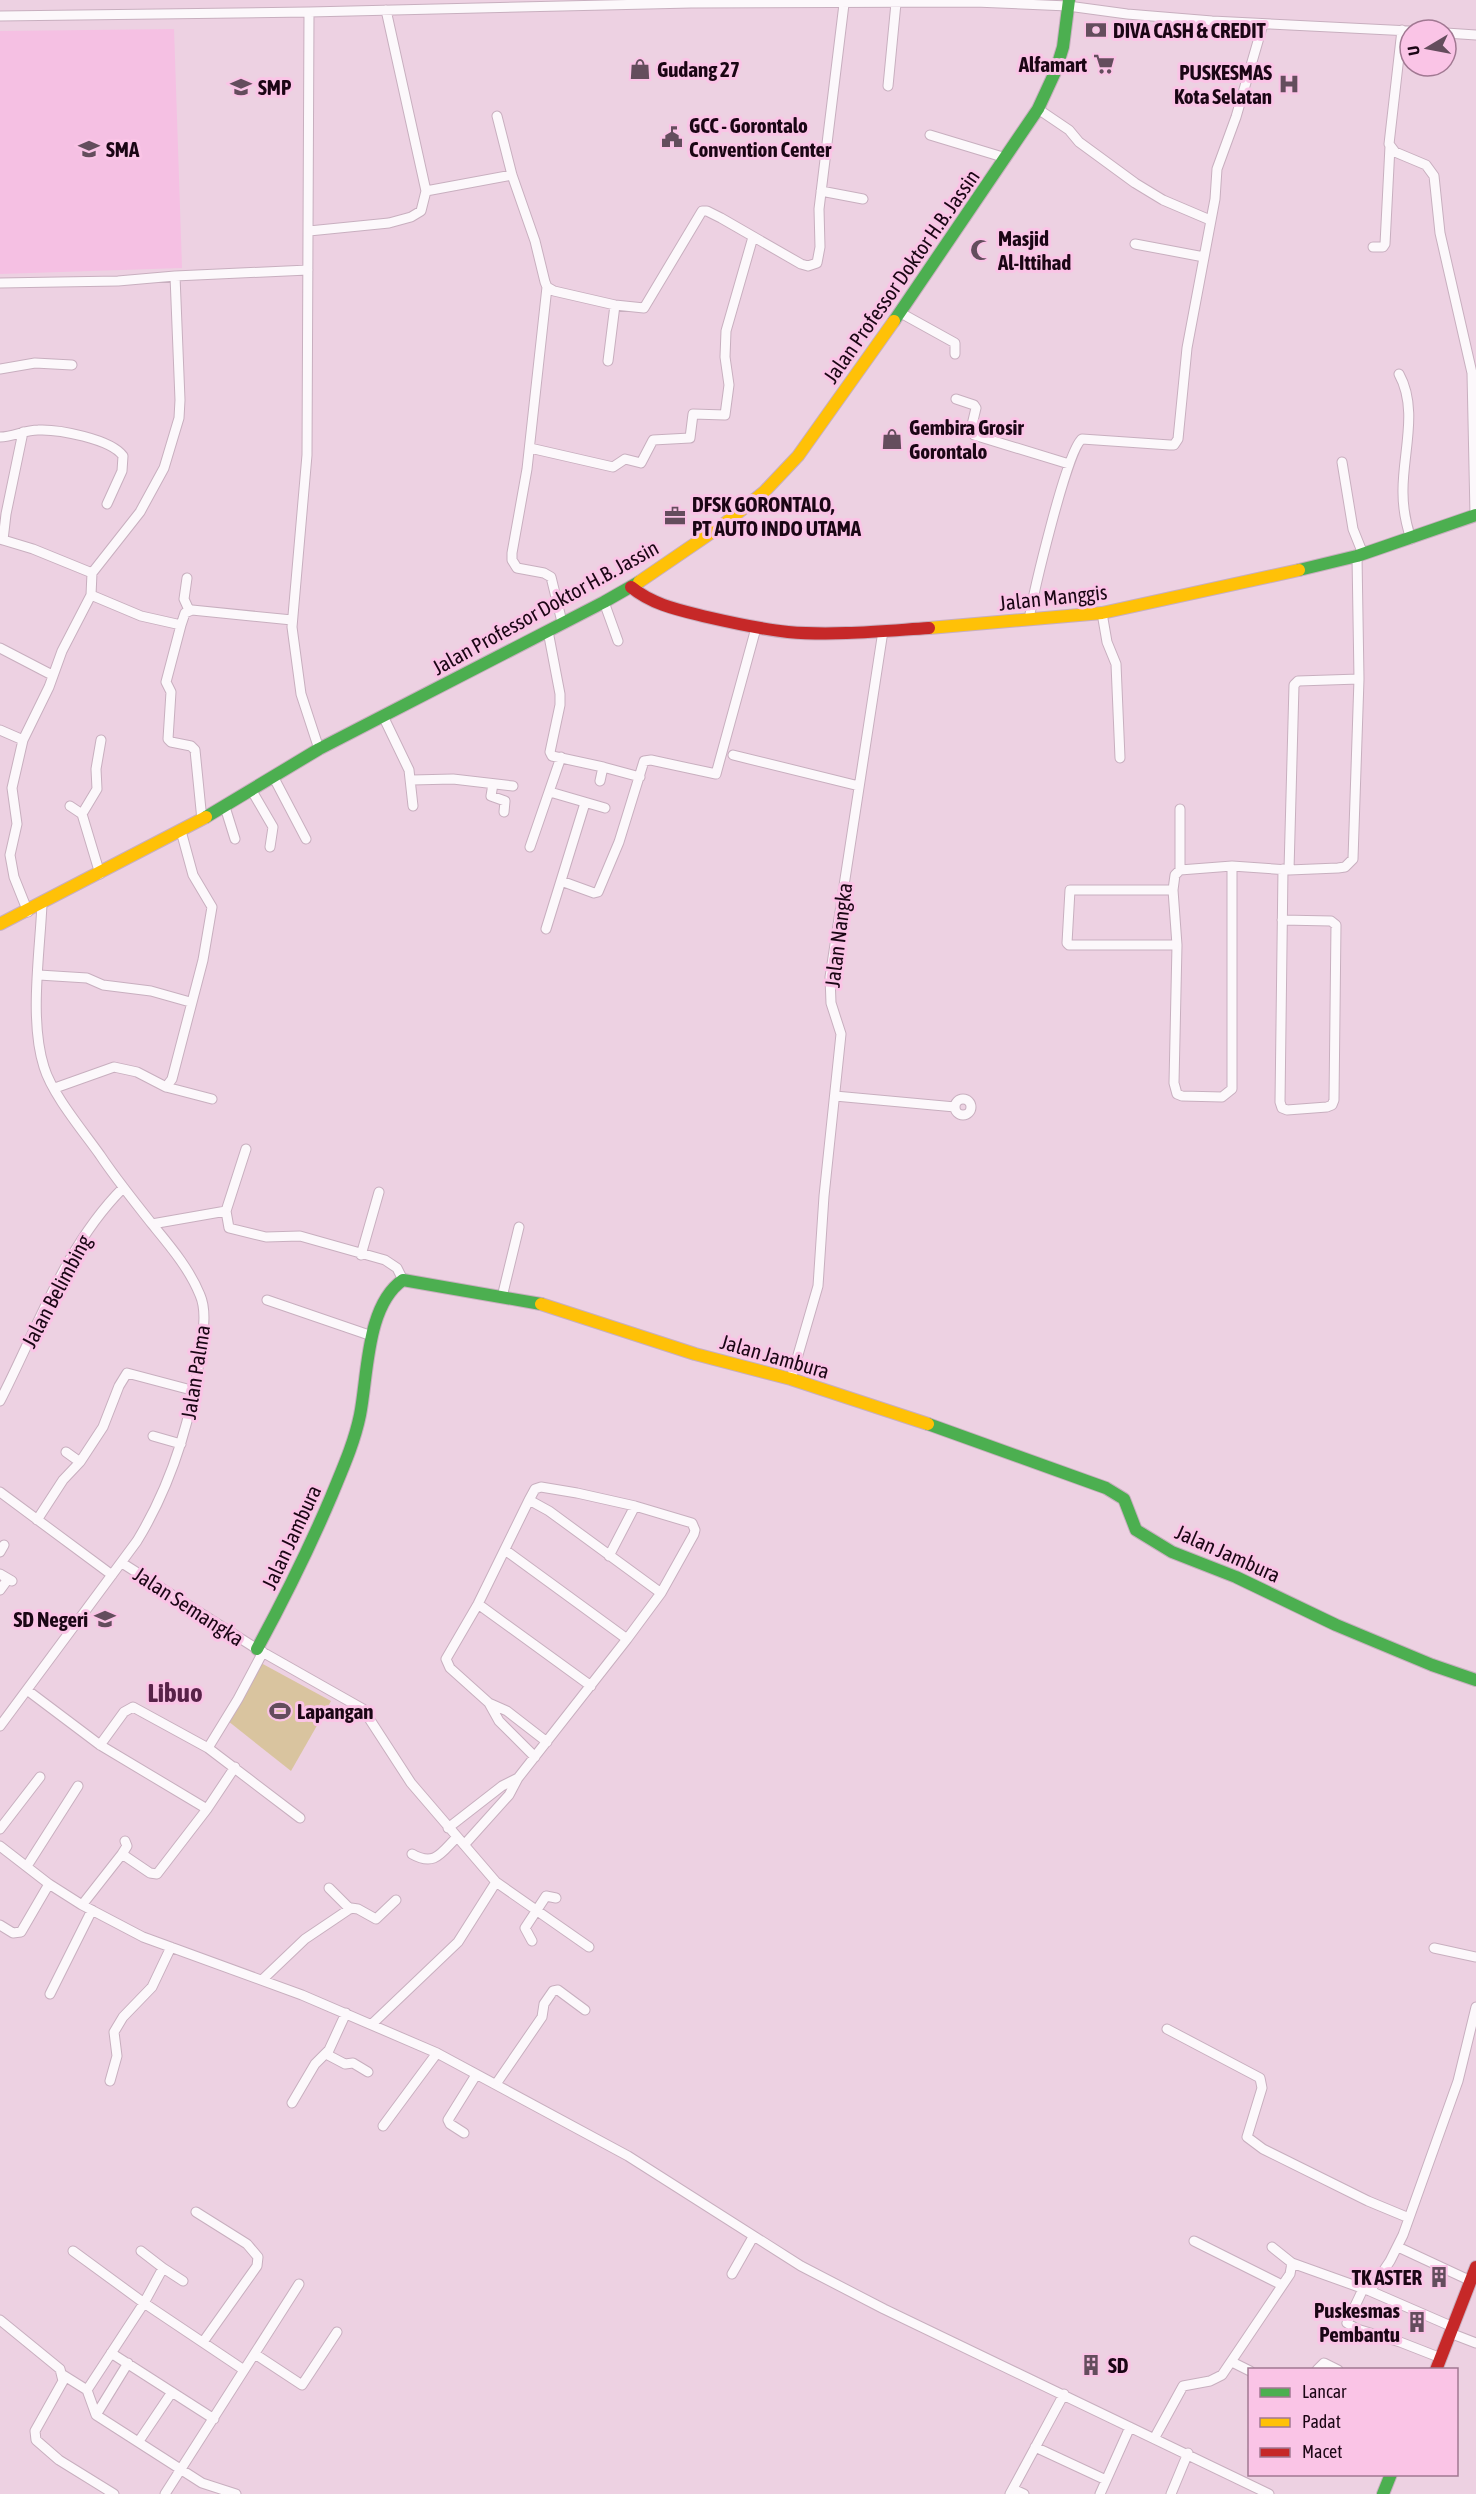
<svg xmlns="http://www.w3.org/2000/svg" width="1476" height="2494" font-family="'Asap Condensed',sans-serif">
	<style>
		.built { fill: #f5c0e3 }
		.green { fill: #d9c49f }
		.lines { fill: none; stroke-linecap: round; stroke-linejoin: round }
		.street-casing { stroke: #c8afbf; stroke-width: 11 }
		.fast-casing { stroke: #c8afbf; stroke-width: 14 }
		.slow-casing { stroke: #c8afbf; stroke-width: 14 }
		.jam-casing { stroke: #c8afbf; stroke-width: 14 }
		.street { stroke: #fcf8fb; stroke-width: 9 }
		.fast { stroke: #4caf50; stroke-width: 12 }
		.slow { stroke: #ffc107; stroke-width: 12 }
		.jam { stroke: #c62828; stroke-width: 12 }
		.labels { text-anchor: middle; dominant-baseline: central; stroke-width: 6; stroke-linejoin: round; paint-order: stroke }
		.poi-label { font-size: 21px; font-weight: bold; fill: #1b0615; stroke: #fac4e6; text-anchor: start }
		.street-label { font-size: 21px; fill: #1b0615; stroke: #fac4e6 }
		.district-label { font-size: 27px; font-weight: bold; fill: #572248; stroke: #fac4e6 }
	</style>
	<rect width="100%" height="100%" fill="#edd1e2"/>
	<path class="built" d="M174 29 182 268 0 274V31Z"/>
	<path class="green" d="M261 1663 331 1701 291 1771 228 1721Z"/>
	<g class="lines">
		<defs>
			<path id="street" d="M386 10 426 191 512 175
				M309 12 307 455 292 627 301 694 319 749
				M0 16 309 12 691 3 975 2 1068 6 1127 14 1212 21 1410 31
				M1402 30 1389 144 1395 152 1426 165 1434 176 1440 233 1472 373 1475 515
				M1446 33 1476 35
				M888 86 896 3
				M1038 109 1069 130 1079 142 1135 183 1163 200 1210 220
				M497 116 512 175 535 241 545 282 547 287 554 291 615 305 644 308 702 211H707L721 218 801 264 808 266 817 263 820 247 819 209 844 4
				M930 135 1006 158
				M821 191 863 199
				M309 231 389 223 411 217 421 211 426 191
				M1135 244 1204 257
				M1373 247H1383L1385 244 1390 146
				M0 283 118 281 175 276 308 270
				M547 287 527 469 512 553V560L517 568 544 573 551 577 562 622
				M899 312 955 343V354
				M608 361 615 305
				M0 369 35 363 72 365
				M1399 374C1419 410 1402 455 1403 493 1403 509 1406 524 1411 539
				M956 399 974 405 976 408 971 429 974 435 1069 464
				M0 437C13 437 25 430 38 430 58 429 111 439 123 456L122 471 107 504
				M530 448 613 467 625 459 641 463 653 440 690 438 693 414 725 415 729 385 725 357 726 331 753 237
				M1342 462 1353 529 1363 554
				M0 539 33 549 92 573
				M3 540 6 514 23 432
				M187 578 184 599 189 610
				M91 595 141 616 181 625 185 613 192 610 292 620
				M604 602 618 641
				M1102 613 1107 642 1116 664 1120 758
				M1029 620C1033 595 1067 449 1082 439L1170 445H1174L1178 439 1187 348 1215 199 1217 169 1236 117 1263 24
				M181 625 166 682 171 692 168 739 171 742 191 746 195 750 202 820
				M548 631 560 694V705L550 752 552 756 603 767
				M0 648 52 675
				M383 716 409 770 413 806
				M0 730 23 740
				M733 755 859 786
				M274 778 306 839
				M412 780 453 779 513 786
				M600 781 603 767 640 777
				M493 784 491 796 505 801 504 812
				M252 791 273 827 270 847
				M550 792 605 808
				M70 806 82 814 100 874
				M225 807 235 839
				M1180 809V870
				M82 814 97 789 96 769 101 740
				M530 847 561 757
				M1232 866V1089L1222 1097 1182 1096 1177 1094 1174 1083 1177 945 1173 890 1175 875 1180 870 1232 866 1289 870 1338 868 1345 867 1353 859 1359 679 1357 556
				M1289 870 1294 685 1298 681 1359 679
				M561 881 594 893 598 892 619 842 644 761 651 760 716 774 756 628
				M1173 890H1070L1067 943 1069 945H1177
				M28 912 14 877 10 855 17 824 12 788 23 740 49 687 62 651 91 595 92 573 140 512 164 468 179 418 180 400 175 276
				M1282 920 1331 921 1336 925 1334 1100 1332 1105 1327 1107 1287 1110 1282 1108 1280 1102 1283 869
				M546 929 585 803
				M39 975 87 978 103 985 151 991 190 1002
				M166 1087 212 1099
				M55 1088 114 1067 137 1072 166 1087 172 1079 203 960 212 907 193 875 181 831
				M835 1096 955 1107
				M955 1107a8 8 0 1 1 16 0a8 8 0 1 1-16 0Z
				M246 1149 226 1211 229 1228 266 1237 300 1236 385 1260 397 1268 403 1280
				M152 1224 226 1211
				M361 1255 379 1192
				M502 1297 519 1227
				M267 1300 372 1336
				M791 1379 818 1286 824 1196 841 1034 831 1003 830 977 883 631
				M0 1401C37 1329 65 1246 123 1188
				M153 1436 181 1444
				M80 1462 103 1427 119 1386 127 1373 195 1391
				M0 1492 112 1575
				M529 1500 535 1489 541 1487 577 1493 635 1506 692 1523 695 1530 694 1534 661 1593
				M37 1520 63 1480 80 1462 66 1452
				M0 1552 4 1545
				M609 1556 635 1506
				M122 1563 257 1649 363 1709 411 1783 496 1882 458 1942 372 2024
				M0 1574 12 1581
				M0 1590 8 1579
				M478 1604 591 1686
				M27 1690 100 1745 207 1809
				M489 1703 507 1711 547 1742
				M0 1726 137 1541C173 1482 192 1418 201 1349 203 1332 207 1311 200 1295 189 1268 170 1246 152 1224 134 1201 116 1179 100 1155 83 1131 52 1094 44 1067 29 1020 40 952 42 904
				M100 1745 124 1712 133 1707 208 1748 300 1818
				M208 1748 238 1699 263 1652
				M535 1757 499 1721 489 1703 450 1668 446 1659 478 1604 529 1500 549 1511 661 1593 627 1639
				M448 1828 502 1786 518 1778
				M0 1829 40 1777
				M464 1845 509 1795 518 1778 627 1639 505 1550
				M0 1846 49 1884 82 1905 143 1937 302 1995 437 2053 628 2156 801 2266 884 2309 1269 2494
				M122 1854 127 1846 125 1841
				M412 1854C435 1867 441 1853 457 1837
				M27 1866 78 1786
				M496 1882 589 1947
				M329 1888 350 1909
				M82 1905 122 1854 150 1873 157 1874 207 1809 235 1767
				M0 1925 13 1933 21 1932 49 1884
				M532 1941 525 1928 546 1896 556 1898
				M1434 1948 1476 1957
				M262 1980 305 1939 351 1908 358 1909 376 1919 396 1900
				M50 1994 92 1910
				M1167 2029 1260 2078 1262 2088 1247 2137 1263 2149 1368 2201 1409 2218
				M326 2054 345 2064 353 2063 368 2072
				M110 2081 117 2056 114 2032 123 2017 152 1987 171 1947
				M496 2084 542 2017 544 2004 553 1991 558 1990 585 2010
				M292 2103 315 2064 329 2050 346 2013
				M383 2126 437 2053
				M464 2133 450 2124 448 2120 476 2075
				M196 2212 247 2244 258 2257 257 2266 203 2342
				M1194 2241 1282 2285
				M1272 2247 1292 2263 1370 2291 1453 2327
				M1398 2247 1471 2281
				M73 2251 144 2303 244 2370
				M163 2268 183 2281
				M732 2274 753 2237
				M1363 2289 1347 2323 1357 2329 1400 2342 1441 2358
				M1370 2291 1390 2261 1403 2235 1458 2081 1476 2007
				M0 2320 60 2369 63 2381 35 2431 36 2440 59 2460 114 2494
				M1450 2333 1476 2343
				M111 2353 214 2419
				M255 2354 302 2385 337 2332
				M1232 2362 1250 2371
				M1317 2370 1324 2363 1338 2370
				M63 2375 87 2390 96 2415 202 2483 236 2494
				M87 2390 144 2303 163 2268 141 2251
				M96 2415 128 2363
				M1155 2437 1183 2386 1210 2381 1222 2375 1290 2274 1292 2263
				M139 2441 172 2392
				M1035 2447 1106 2480
				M1013 2489 1024 2494
				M165 2494 299 2284
				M1010 2494 1064 2394
				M1100 2494 1130 2427
				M1171 2494 1188 2453"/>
			<path id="fast" d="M894 321 1038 109 1056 70 1063 47 1069 0
				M1299 570 1357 556 1476 515
				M206 817 319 749 604 602 639 582
				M928 1424 1106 1488 1124 1499 1136 1530 1172 1552 1236 1577 1336 1625 1432 1665 1476 1680
				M257 1649C284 1599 309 1549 331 1497 342 1470 354 1444 360 1415 368 1375 366 1305 403 1280L541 1304
				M1383 2494 1391 2474"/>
			<path id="slow" d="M639 582 724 524 764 492 798 456 894 321
				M929 628 1102 613 1299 570
				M0 924 206 817
				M541 1304 695 1354 791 1379 928 1424"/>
			<path id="jam" d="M631 587C653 605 679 610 707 617 733 623 760 629 788 632 834 636 883 631 929 628
				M1436 2370 1476 2267"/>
		</defs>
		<use href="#street" class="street-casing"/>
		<use href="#fast" class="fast-casing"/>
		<use href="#slow" class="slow-casing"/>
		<use href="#jam" class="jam-casing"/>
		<use href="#street" class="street"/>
		<use href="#fast" class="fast"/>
		<use href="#slow" class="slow"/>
		<use href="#jam" class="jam"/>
	</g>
	<defs>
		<symbol id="bank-bare" viewBox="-9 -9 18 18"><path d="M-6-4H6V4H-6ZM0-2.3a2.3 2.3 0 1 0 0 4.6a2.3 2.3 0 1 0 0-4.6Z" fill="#644d5d" stroke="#fac4e6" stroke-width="2.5" paint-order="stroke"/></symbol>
		<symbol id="supermarket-bare" viewBox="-9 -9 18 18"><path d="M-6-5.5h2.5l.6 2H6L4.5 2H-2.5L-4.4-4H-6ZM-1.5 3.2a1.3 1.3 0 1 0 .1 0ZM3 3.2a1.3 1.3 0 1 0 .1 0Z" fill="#644d5d" stroke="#fac4e6" stroke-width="2.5" paint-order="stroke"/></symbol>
		<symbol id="shop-bare" viewBox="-9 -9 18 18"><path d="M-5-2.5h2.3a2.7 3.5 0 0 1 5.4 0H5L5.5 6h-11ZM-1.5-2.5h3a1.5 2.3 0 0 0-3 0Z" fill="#644d5d" stroke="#fac4e6" stroke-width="2.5" paint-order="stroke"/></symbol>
		<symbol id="hospital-bare" viewBox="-9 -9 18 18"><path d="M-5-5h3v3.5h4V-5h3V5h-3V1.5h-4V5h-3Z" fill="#644d5d" stroke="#fac4e6" stroke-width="2.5" paint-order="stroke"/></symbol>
		<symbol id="school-bare" viewBox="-9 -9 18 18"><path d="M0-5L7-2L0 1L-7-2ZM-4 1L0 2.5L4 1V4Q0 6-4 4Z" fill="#644d5d" stroke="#fac4e6" stroke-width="2.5" paint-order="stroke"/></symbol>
		<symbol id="civic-bare" viewBox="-9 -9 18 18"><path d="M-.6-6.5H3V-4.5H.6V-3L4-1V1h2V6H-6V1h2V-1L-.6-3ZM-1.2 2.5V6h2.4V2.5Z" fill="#644d5d" stroke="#fac4e6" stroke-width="2.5" paint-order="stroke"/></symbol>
		<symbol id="mosque-bare" viewBox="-9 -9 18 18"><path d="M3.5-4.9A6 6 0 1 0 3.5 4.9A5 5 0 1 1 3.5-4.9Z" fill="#644d5d" stroke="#fac4e6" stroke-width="2.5" paint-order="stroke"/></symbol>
		<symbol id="office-bare" viewBox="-9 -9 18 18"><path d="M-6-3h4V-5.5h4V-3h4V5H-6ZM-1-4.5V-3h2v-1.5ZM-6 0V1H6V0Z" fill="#644d5d" stroke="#fac4e6" stroke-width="2.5" paint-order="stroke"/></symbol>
		<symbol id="stadium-bare" viewBox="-9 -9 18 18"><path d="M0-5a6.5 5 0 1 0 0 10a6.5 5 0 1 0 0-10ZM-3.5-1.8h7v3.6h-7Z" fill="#644d5d" stroke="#fac4e6" stroke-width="2.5" paint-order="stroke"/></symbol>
		<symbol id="building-bare" viewBox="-9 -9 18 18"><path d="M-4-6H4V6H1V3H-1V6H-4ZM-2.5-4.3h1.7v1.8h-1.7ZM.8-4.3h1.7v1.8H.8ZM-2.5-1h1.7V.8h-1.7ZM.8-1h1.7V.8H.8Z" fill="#644d5d" stroke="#fac4e6" stroke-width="2.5" paint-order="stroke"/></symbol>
	</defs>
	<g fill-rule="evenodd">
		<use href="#bank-bare" x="1081" y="15" width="30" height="30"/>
		<use href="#supermarket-bare" x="1089" y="49" width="30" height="30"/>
		<use href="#shop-bare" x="625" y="54" width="30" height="30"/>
		<use href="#hospital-bare" x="1274" y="69" width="30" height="30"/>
		<use href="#school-bare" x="226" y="72" width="30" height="30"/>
		<use href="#civic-bare" x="657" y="122" width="30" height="30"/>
		<use href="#school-bare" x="74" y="134" width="30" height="30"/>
		<use href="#mosque-bare" x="966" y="235" width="30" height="30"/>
		<use href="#shop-bare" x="877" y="424" width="30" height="30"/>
		<use href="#office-bare" x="660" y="501" width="30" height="30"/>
		<use href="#school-bare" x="90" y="1604" width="30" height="30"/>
		<use href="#stadium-bare" x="265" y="1696" width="30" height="30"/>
		<use href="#building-bare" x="1424" y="2262" width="30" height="30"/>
		<use href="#building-bare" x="1402" y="2307" width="30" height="30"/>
		<use href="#building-bare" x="1076" y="2350" width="30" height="30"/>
	</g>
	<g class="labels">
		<g class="poi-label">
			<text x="1113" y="30">DIVA CASH &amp; CREDIT</text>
			<text x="1087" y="64" text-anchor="end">Alfamart</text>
			<text x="657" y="69">Gudang 27</text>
			<text x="1272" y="72" text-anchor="end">PUSKESMAS<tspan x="1272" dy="24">Kota Selatan</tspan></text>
			<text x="258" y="87">SMP</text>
			<text x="689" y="125">GCC - Gorontalo<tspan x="689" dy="24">Convention Center</tspan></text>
			<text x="106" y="149">SMA</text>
			<text x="998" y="238">Masjid<tspan x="998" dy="24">Al-Ittihad</tspan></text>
			<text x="909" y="427">Gembira Grosir<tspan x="909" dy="24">Gorontalo</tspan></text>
			<text x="692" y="504">DFSK GORONTALO,<tspan x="692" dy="24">PT AUTO INDO UTAMA</tspan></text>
			<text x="88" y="1619" text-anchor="end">SD Negeri</text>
			<text x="297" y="1711">Lapangan</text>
			<text x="1422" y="2277" text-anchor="end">TK ASTER</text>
			<text x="1400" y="2310" text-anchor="end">Puskesmas<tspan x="1400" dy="24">Pembantu</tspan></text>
			<text x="1108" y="2365">SD</text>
		</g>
		<g class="street-label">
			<text transform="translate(901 276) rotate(-55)">Jalan Professor Doktor H.B. Jassin</text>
			<text transform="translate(1053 597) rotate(-6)">Jalan Manggis</text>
			<text transform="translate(545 607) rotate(-29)">Jalan Professor Doktor H.B. Jassin</text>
			<text transform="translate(838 935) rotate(-83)">Jalan Nangka</text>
			<text transform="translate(56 1291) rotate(-62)">Jalan Belimbing</text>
			<text transform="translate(775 1356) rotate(16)">Jalan Jambura</text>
			<text transform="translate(195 1372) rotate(-81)">Jalan Palma</text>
			<text transform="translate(291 1537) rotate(-65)">Jalan Jambura</text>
			<text transform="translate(1228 1553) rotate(24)">Jalan Jambura</text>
			<text transform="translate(189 1606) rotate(33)">Jalan Semangka</text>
		</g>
		<g class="district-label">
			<text x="175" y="1692">Libuo</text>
		</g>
	</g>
	<rect x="1248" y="2368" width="210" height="108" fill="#fac4e6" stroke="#a17892" stroke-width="1.5"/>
	<rect x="1260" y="2388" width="30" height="9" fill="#4caf50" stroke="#a17892" stroke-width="1.5"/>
	<text x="1302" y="2398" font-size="18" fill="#1b0615">Lancar</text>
	<rect x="1260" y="2418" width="30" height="9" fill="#ffc107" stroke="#a17892" stroke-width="1.5"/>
	<text x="1302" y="2428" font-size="18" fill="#1b0615">Padat</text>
	<rect x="1260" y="2448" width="30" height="9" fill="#c62828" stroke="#a17892" stroke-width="1.5"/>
	<text x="1302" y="2458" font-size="18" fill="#1b0615">Macet</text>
	<g transform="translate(1428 48) rotate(260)"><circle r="28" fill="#fac4e6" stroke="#a17892" stroke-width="1.5"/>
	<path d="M0-4.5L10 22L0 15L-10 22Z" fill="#644d5d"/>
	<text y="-9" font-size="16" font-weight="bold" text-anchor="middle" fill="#1b0615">U</text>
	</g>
</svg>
